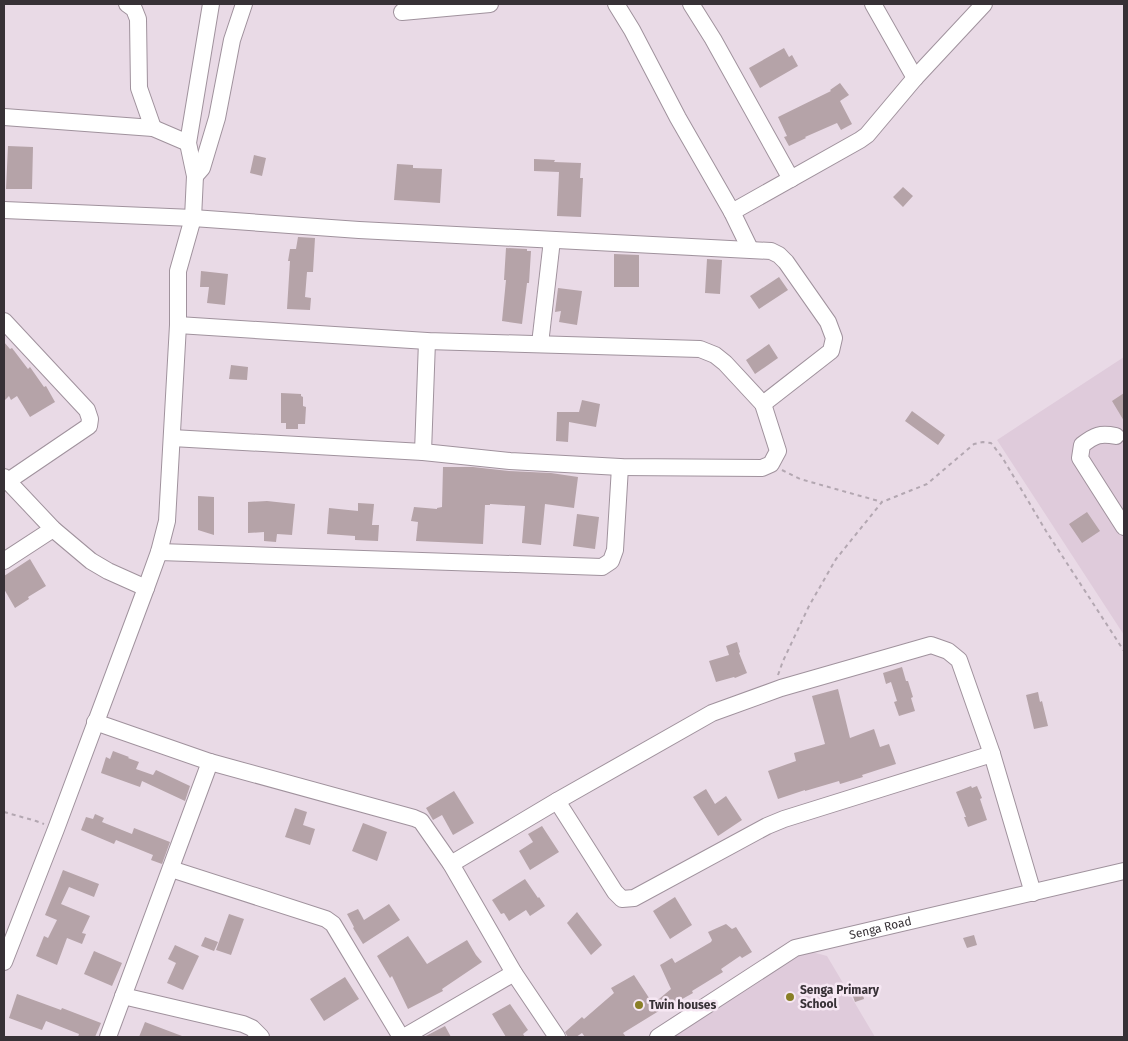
<svg xmlns="http://www.w3.org/2000/svg" width="1128" height="1041" font-family="'Fira Sans',sans-serif">
	<style>
		.built { fill: #dfcbdb }
		.building { fill: #b5a3a8 }
		.lines { fill: none; stroke-linecap: round; stroke-linejoin: round }
		.minor-casing { stroke: #a0929d; stroke-width: 18 }
		.path { stroke: #b3a7b1; stroke-width: 2; stroke-dasharray: 4 4; stroke-linecap: butt }
		.minor { stroke: #fff; stroke-width: 16 }
		.poi-dot { fill: #897f26; stroke: #f6e7f3; stroke-width: 2 }
		.labels { text-anchor: middle; dominant-baseline: central; stroke-width: 5; stroke-linejoin: round; paint-order: stroke }
		.street-label { font-size: 12px; fill: #373136; stroke: #f6e7f3 }
		.poi-label { font-size: 12px; font-weight: bold; fill: #373136; stroke: #f6e7f3; text-anchor: start }
	</style>
	<rect width="100%" height="100%" fill="#e9dae6"/>
	<path class="built" d="M1124 357V635L997 440Z
		M797 948 827 956 875 1037H672Z"/>
	<path class="building" d="M784 48 789 57 792 55 798 66 760 88 749 68Z
		M840 83 849 95 840 101 852 124 841 130 837 123 805 137 806 138 789 146 784 137 787 136 778 117 831 91 830 90Z
		M8 146 33 147 32 189H6Z
		M254 155 266 158 262 176 250 173Z
		M534 159 555 160 554 162 581 163 580 178H583L581 217 557 216 559 172 534 171Z
		M397 164 413 165V168L442 169 440 203 394 200Z
		M903 187 913 196 903 207 893 197Z
		M298 237 315 238 313 272H307L305 297 311 298 310 310 287 309 290 261H288L290 249H296Z
		M506 248 527 249V251H531L529 283H527L522 324 502 321 506 280H504Z
		M614 254 639 255V287H614Z
		M707 259 722 260 720 294 705 293Z
		M201 271 228 274 225 305 207 303 209 287H200Z
		M779 277 788 290 759 309 750 296Z
		M558 288 582 291 577 325 559 322 561 311 555 312Z
		M4 342 10 349 12 348 28 369 30 367 44 387 46 386 55 402 30 417 17 396 11 400 9 396 4 401Z
		M769 344 778 358 755 374 746 360Z
		M231 365 248 367 247 380 229 379Z
		M281 393 301 394V396L303 397V406L306 407 305 424H298V429H286V423H281Z
		M1124 393V421L1112 401Z
		M582 400 600 404 596 427 569 422 568 442 556 441 557 412H579Z
		M912 411 945 435 938 445 905 421Z
		M443 467H473L509 471 551 473 578 477 574 508 545 504 541 545 522 543 525 506 490 504V505H485L483 544 416 541 418 522 411 521 414 507 437 509V508L442 507Z
		M198 496 214 497V535L198 530Z
		M267 501 295 504 292 535 277 534 276 542 264 541V532L248 533V502Z
		M358 503 374 504 372 525H379L378 541 355 540V536L327 534 329 508 358 511Z
		M1087 512 1100 531 1082 543 1069 524Z
		M577 514 599 517 595 549 573 546Z
		M30 559 46 586 28 597 29 599 15 608 4 589V576Z
		M737 642 740 652 739 653 747 673 735 678 734 677 716 682 709 661 729 655 726 646Z
		M902 667 906 681H908L913 697 911 698 915 711 899 716 894 702 897 701 891 682 886 684 883 673Z
		M838 689 850 738 874 729 880 747 889 744 896 764 862 775 863 777 840 784 839 781 805 791V790L778 799 768 771 796 761 794 753 825 744 812 696Z
		M1038 692 1040 702 1042 701 1048 726 1034 729 1026 695Z
		M113 751 129 757 128 758 139 762 136 769 153 775 156 770 190 786 185 801 142 781 140 787 101 773 106 757 110 759Z
		M971 786 972 788 977 786 982 798 980 799 987 820 968 827 964 817H966L956 792Z
		M706 789 715 804 726 796 742 820 718 836 693 797Z
		M454 791 474 823 453 835 442 815 433 820 426 808Z
		M295 808 307 812 303 825 315 829 310 845 285 837Z
		M95 814 104 818 102 822 132 834 134 828 170 842 162 864 151 860 153 855 116 840 114 844 81 830 86 817 93 819Z
		M363 823 387 832 377 861 352 851Z
		M542 826 559 852 530 870 519 851 533 842 528 834Z
		M63 870 99 884 94 897 69 887 61 904 90 916 82 933 86 934 82 944 67 938 57 965 36 956 44 936 48 938 57 920 45 915 56 888Z
		M525 879 538 898 539 897 545 906 530 916 526 910 509 921 504 913 501 914 492 900Z
		M675 897 692 925 670 939 653 911Z
		M389 904 400 920 363 944 353 928 354 927 347 914 358 909 364 920Z
		M577 912 602 945 591 955 567 923Z
		M229 914 244 919 231 955 216 950Z
		M726 924 732 929 736 927 752 952 742 958 740 956 721 969 723 972 692 991 693 993 668 1007 667 1006 623 1033 626 1037H585L582 1033 576 1037H568L566 1034 565 1032 582 1017 584 1019 614 993 611 988 634 975 653 1004 671 989 660 965 672 958 675 963 711 942 712 940 708 932Z
		M974 935 977 945 967 948 963 938Z
		M408 936 427 964 467 940 476 955 482 962 442 989 443 991 408 1009 392 976 390 978 377 956Z
		M205 937 218 942 214 951 201 946Z
		M175 945 199 956 183 990 167 983 176 963 168 959Z
		M94 951 122 963 112 986 84 974Z
		M345 977 359 999 324 1021 310 999Z
		M861 987 864 999 855 1002 851 991Z
		M17 994 61 1010 62 1008 101 1023 95 1037H78L79 1034 46 1021 42 1030 9 1018Z
		M510 1004 528 1030 523 1034 525 1037H506L492 1014Z
		M145 1022 182 1036V1037H139Z
		M445 1026 451 1037H424Z"/>
	<g class="lines">
		<defs>
			<g id="minor">
				<path d="M127 4 134 9 138 19 139 88 153 128"/>
				<path d="M616 4 632 30 678 118 732 212 750 249"/>
				<path d="M691 4 713 39 791 179"/>
				<path d="M873 4 915 78"/>
				<path d="M402 12 490 4"/>
				<path d="M4 117 153 128 188 143"/>
				<path d="M195 176 202 168 217 118 232 40 244 4"/>
				<path d="M4 210 193 218 359 230 771 251 779 255 786 262 828 322 834 338 831 351 763 404"/>
				<path d="M732 212 860 140 867 135 915 78 984 4"/>
				<path d="M4 321 87 410 90 419 89 426 8 481"/>
				<path d="M540 344 552 240"/>
				<path d="M1116 436C1100 433 1095 435 1082 445L1080 458 1124 527"/>
				<path d="M172 438 423 452 510 461 620 467 762 468 771 464 778 451 763 404 725 363 715 355 700 349 427 341 178 325"/>
				<path d="M423 452 427 341"/>
				<path d="M4 477 53 529 91 561 108 571 146 588"/>
				<path d="M159 552 602 567 611 561 615 550 620 467"/>
				<path d="M4 561 53 529"/>
				<path d="M95 722 210 762 414 818 421 821 451 864 514 973 557 1037"/>
				<path d="M557 801 615 892 622 899 634 898 767 826 784 819 992 754"/>
				<path d="M451 864 557 801 712 713 781 688 931 645 948 651 959 660 992 754 1033 893"/>
				<path d="M171 869 326 919 333 924 401 1037"/>
				<path d="M4 962 56 829 146 588 159 552 167 521 178 325V271L193 218 195 176 188 143 211 4"/>
				<path d="M123 996 243 1024 252 1028 261 1037"/>
				<path d="M108 1037 210 762"/>
				<path d="M404 1037 514 973"/>
				<path id="s1" d="M658 1037 795 948 1124 871"/>
			</g>
		</defs>
		<use href="#minor" class="minor-casing"/>
		<path class="path" d="M782 470 800 479 882 502
			M778 675 783 661 809 606 836 559 882 502 927 484 974 444 983 442 991 443 1002 457 1046 531 1124 651
			M4 812 36 821 44 824"/>
		<use href="#minor" class="minor"/>
	</g>
	<g class="poi-dot">
		<circle cx="790" cy="997" r="5"/>
		<circle cx="639" cy="1005" r="5"/>
	</g>
	<g class="labels">
		<g class="street-label">
			<text stroke="none"><textPath href="#s1" startOffset="251">Senga Road</textPath></text>
		</g>
		<g class="poi-label">
			<text x="800" y="990">Senga Primary<tspan x="800" dy="14">School</tspan></text>
			<text x="649" y="1005">Twin houses</text>
		</g>
	</g>
	<rect width="1128" height="1041" fill="none" stroke="#373136" stroke-width="10"/>
</svg>
